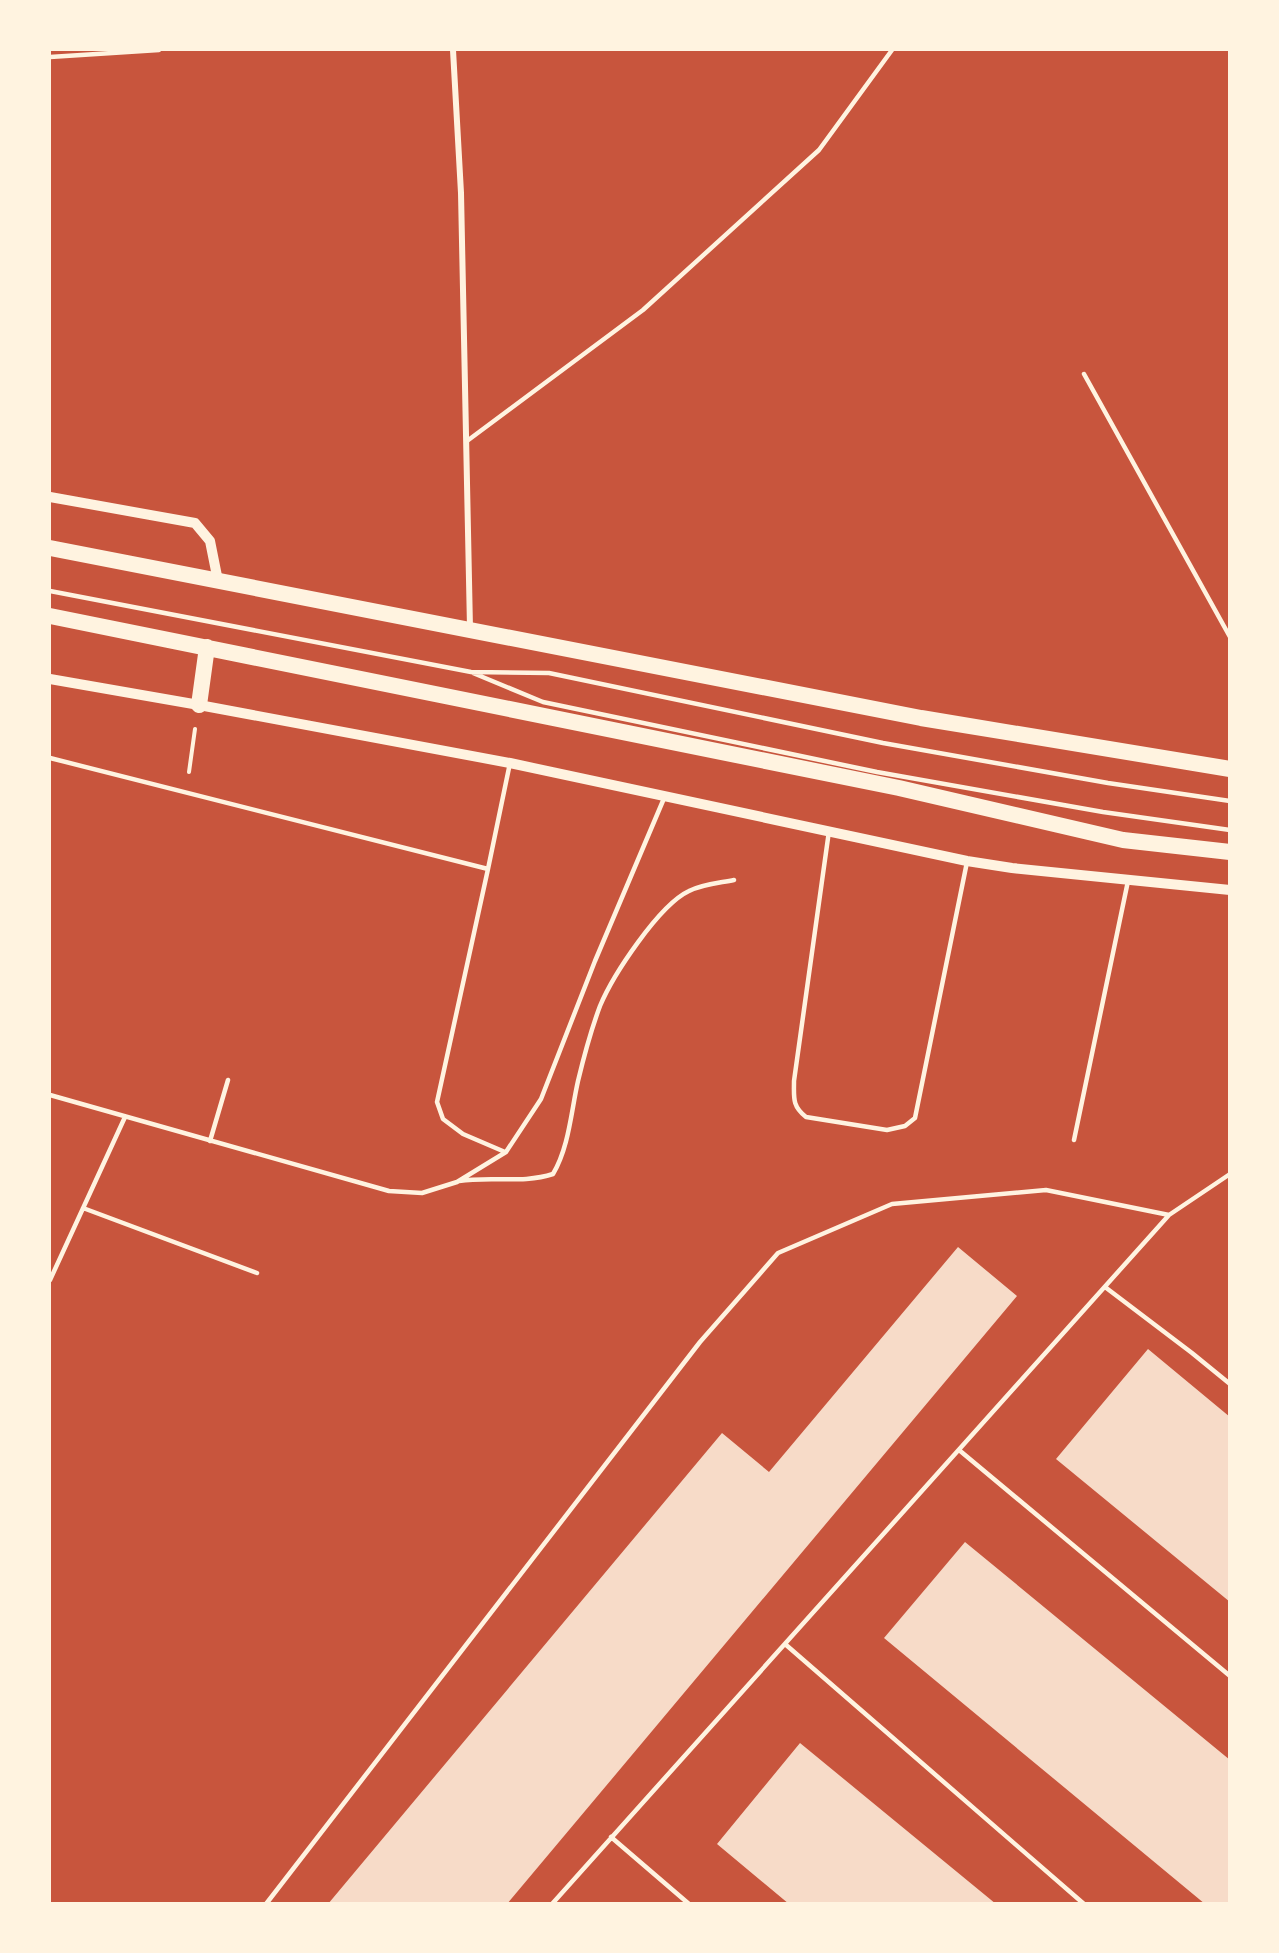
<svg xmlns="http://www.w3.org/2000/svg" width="1279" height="1953" font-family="'Roboto Condensed',sans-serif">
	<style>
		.building { fill: #f7dbc8 }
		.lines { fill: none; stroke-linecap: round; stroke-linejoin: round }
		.path { stroke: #fff3e0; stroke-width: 4 }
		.service { stroke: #fff3e0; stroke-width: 4.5 }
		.minor { stroke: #fff3e0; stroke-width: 6 }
		.tertiary { stroke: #fff3e0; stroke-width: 10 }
		.trunk { stroke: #fff3e0; stroke-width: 16 }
	</style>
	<rect width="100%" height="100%" fill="#c8553d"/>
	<path class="building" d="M958 1247 1017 1296 507 1904H328L722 1433 769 1472Z
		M1148 1349 1230 1417V1602L1056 1459Z
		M965 1542 1230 1760V1904H1205L884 1638Z
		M800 1743 996 1904H789L717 1844Z"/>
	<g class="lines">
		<path class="path" d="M189 772 195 729"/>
		<path class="service" d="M50 57 159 50
			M1084 374 1230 637
			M467 441 643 310 819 150 892 50
			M50 591 471 672 549 673 883 743 1108 783 1230 801
			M473 673 543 702 877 772 1103 812 1230 830
			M50 758 488 869 510 763
			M829 831 794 1081C794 1098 792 1106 806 1117L887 1130 905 1126 915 1118 967 862
			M488 869 437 1102 443 1119 463 1134 505 1152
			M50 1095 389 1191 422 1193 457 1182 506 1152 541 1099 595 961 665 796
			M1074 1140 1128 881
			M210 1141 228 1080
			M459 1181C491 1176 523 1184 553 1174 569 1147 571 1112 578 1081 584 1056 591 1030 600 1006 613 975 659 905 689 891 703 884 719 883 734 880
			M83 1208 257 1273
			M50 1280 125 1117
			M1105 1287 1192 1353 1230 1384
			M959 1450 1230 1676
			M785 1644 1084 1904
			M611 1837 689 1904
			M266 1904 700 1342 778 1253 892 1204 1046 1190 1169 1215
			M552 1904 1169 1215 1230 1174"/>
		<path class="minor" d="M453 50 461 193 470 628"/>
		<path class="tertiary" d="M50 497 195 523 210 541 218 581
			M50 679 199 705 510 763 967 861 1012 868 1230 890"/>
		<path class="trunk" d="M50 548 921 718 1230 769
			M50 616 899 788 1123 840 1230 852
			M199 705 207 647"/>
	</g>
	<rect width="1279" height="1953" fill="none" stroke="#fff3e0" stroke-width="102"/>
</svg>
